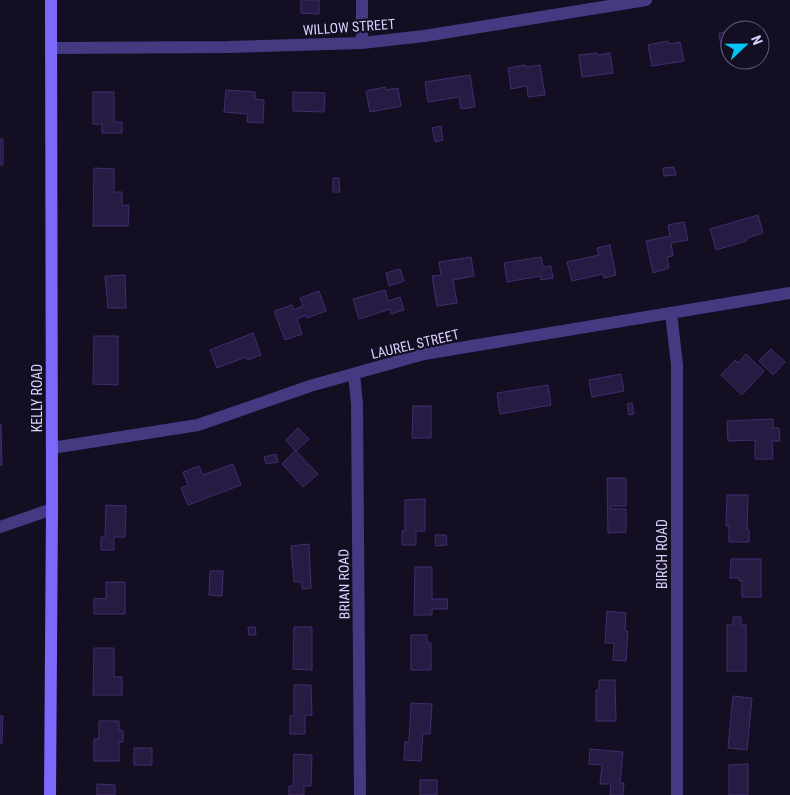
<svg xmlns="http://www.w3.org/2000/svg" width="790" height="795" font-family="'Roboto Condensed',sans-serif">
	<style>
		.building { fill: #271a43; stroke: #412d6f }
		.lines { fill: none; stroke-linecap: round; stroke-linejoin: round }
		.street { stroke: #443a81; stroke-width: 12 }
		.secondary { stroke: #7c68fd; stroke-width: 12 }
		.labels { text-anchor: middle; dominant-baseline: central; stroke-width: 4.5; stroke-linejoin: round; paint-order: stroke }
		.street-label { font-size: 14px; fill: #dad0fe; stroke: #140e23 }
	</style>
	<rect width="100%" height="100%" fill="#140e23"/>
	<path class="building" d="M301 0H319V14L301 13Z
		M761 28 766 57 760 58V30H751Z
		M730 31V52L722 54 719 33Z
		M668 41 669 44 680 42 684 61 652 66 648 45Z
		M597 53 598 55 610 53 613 73 582 77 579 55Z
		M525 65 527 67 540 65 545 95 528 97 527 86 511 89 508 68Z
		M470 75 475 107 461 109 459 97 428 102 425 82Z
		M385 87 386 90 398 88 401 106 370 112 366 91Z
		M226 90 255 92V99L264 100 263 123 247 122 248 114 224 112Z
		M93 92H114V122H122V133H102V124H93Z
		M293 92 325 93 324 112 293 111Z
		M441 126 443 140 435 142 432 128Z
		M0 139H3V165H0Z
		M674 167 676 175 664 176 663 168Z
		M94 168 114 169V192H122V206L129 205 128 226H93Z
		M333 178H339L340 192H333Z
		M758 215 763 233 747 238 746 241 716 250 710 229Z
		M684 222 688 240 671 243 673 256 667 257 669 268 653 273 646 241 670 236 668 225Z
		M610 245 616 275 604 278 603 274 572 281 567 262 599 255 597 248Z
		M471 257 474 276 453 280 457 303 437 306 432 276 441 275 439 262Z
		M541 257 543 267 551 266 553 278 541 280 540 276 507 282 504 263Z
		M400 269 404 281 389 286 386 273Z
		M125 275 126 308H108L105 276Z
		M385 290 388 301 400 297 404 310 391 314 390 309 359 319 353 299Z
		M319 291 326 311 307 318 306 315 297 319 302 334 285 340 274 311 292 305 294 310 303 306 300 298Z
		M253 333 261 355 247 360 246 357 217 368 210 350Z
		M94 336H118V385L93 384Z
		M771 349 785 362 773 375 759 361Z
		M746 354 764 371 742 395 721 375 735 360 738 363Z
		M621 374 624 391 592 397 589 380Z
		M548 385 551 405 500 414 497 393Z
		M632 403 634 414 629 415 627 404Z
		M413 406H431V438H412Z
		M773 419V428H779L780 441H772L773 459H755V440L728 441 727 421Z
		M0 424H1L2 465H0Z
		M298 428 309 439 296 451 318 474 303 487 282 464 295 451 286 440Z
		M276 454 278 462 266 464 264 457Z
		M233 464 241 485 188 505 181 488 188 485 183 472 199 466 203 475Z
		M607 478H626V506H610V509H626V532L608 533Z
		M727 495H748L747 530H749V542H729V526H726Z
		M425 499V531H416V545H402V531H405V500Z
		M106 505 126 506 125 537H114V550H101V537H105Z
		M435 535H446L447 545 436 546Z
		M309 544 311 588 302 589V582H294L291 546Z
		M731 559H761V597H742V581H739L740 578H730Z
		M415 567H432V599H448L447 609H432V615H414Z
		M210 571H223L222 596 209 595Z
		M106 582H125V614H94V598L106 599Z
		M607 611 626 613 625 631H628L626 661 613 660 614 643H605Z
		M733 617H741V625H746V671H727V625H733Z
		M248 627H255L256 635H249Z
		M294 627H312V670L293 669Z
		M411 635H427V643H431V670H411Z
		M94 648H114V677H122V695H93Z
		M599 680H615L616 721H596V690H599Z
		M294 685H311L312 715H305V734H290V716H294Z
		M733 696 752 698 747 750 728 748Z
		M411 703 432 704 430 734H423L421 761 404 760 405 742H409Z
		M0 716H3L2 743H0Z
		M99 721H119V730L123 731V742H119V761H94V739H99Z
		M134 748H152V765H134Z
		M590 749 623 752 620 783H624L623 795H610L611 784H600L602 765 589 764Z
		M294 754 312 755 311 786H304V795H289V786H293Z
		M748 764V795H729V765Z
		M420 780H437V795H420Z
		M97 784 115 785V795H97Z"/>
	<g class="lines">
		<path class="street" d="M362 0V43
			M51 48 229 47 362 43 424 36 646 0
			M671 313 677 365V795
			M354 374 357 404 360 795
			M52 448 198 425 310 386 424 354 790 293
			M0 527 52 509"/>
		<path class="secondary" d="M50 795 52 509 51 0"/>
	</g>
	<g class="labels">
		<g class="street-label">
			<text transform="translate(349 27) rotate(-4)">WILLOW STREET</text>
			<text transform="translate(415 344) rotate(-13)">LAUREL STREET</text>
			<text transform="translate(37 398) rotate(-90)">KELLY ROAD</text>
			<text transform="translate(662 554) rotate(-90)">BIRCH ROAD</text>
			<text transform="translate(344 584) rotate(-91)">BRIAN ROAD</text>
		</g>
	</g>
	<g transform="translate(745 45) rotate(68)"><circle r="24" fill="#140e23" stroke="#635c7b"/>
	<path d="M0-4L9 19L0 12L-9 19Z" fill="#03c5f8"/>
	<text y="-8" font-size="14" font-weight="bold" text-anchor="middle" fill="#dad0fe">N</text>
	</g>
</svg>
